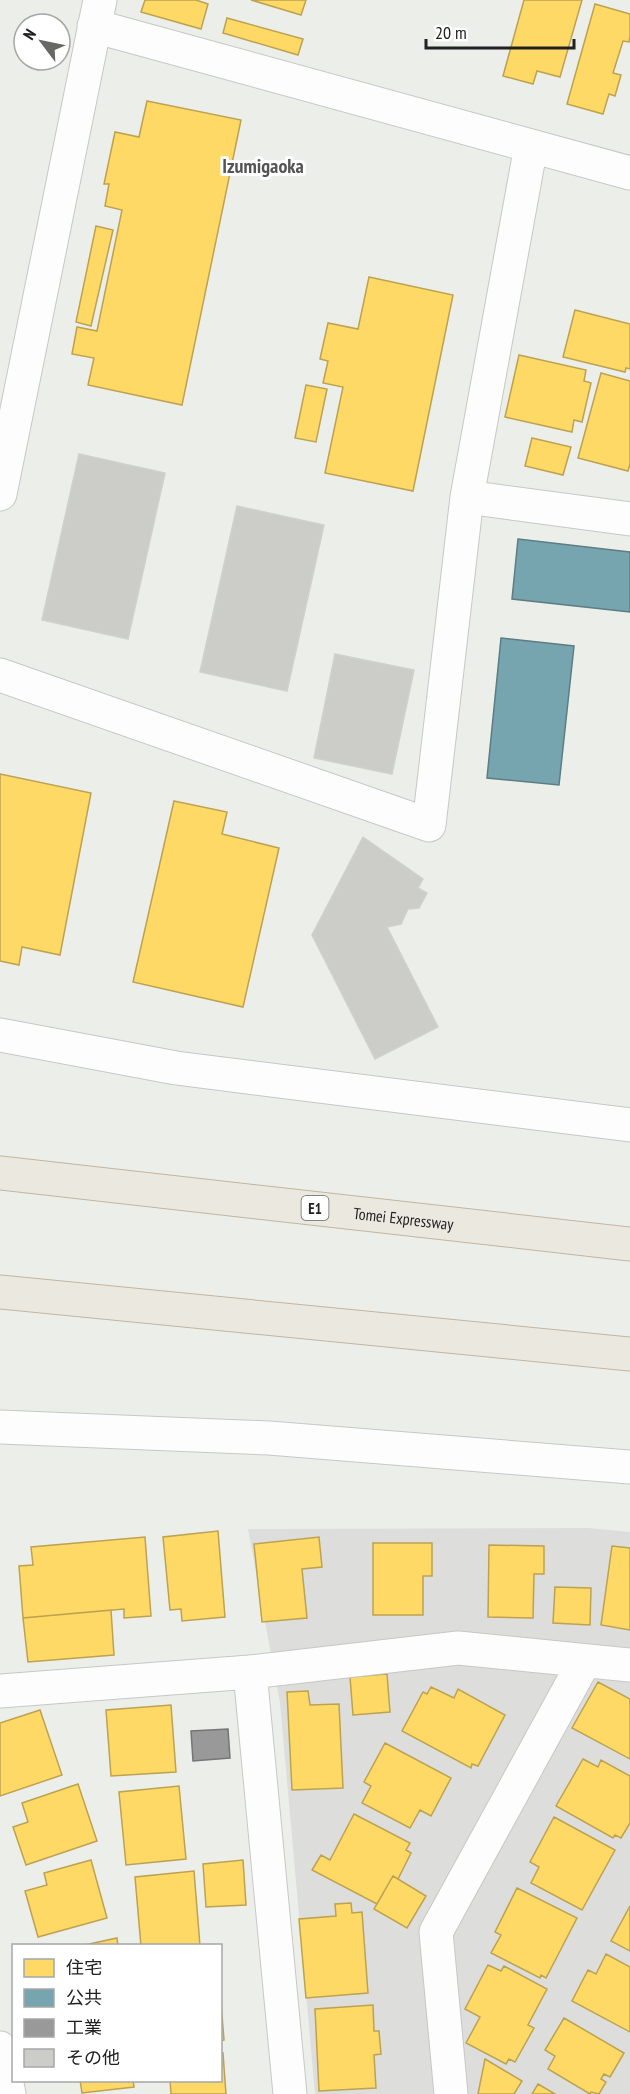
<svg xmlns="http://www.w3.org/2000/svg" width="630" height="2094" font-family="'PT Sans Narrow','Noto Sans JP',sans-serif">
	<style>
		.residential { fill: #dddedb }
		.homes { fill: #ffd966; stroke: #bca251; stroke-width: 1.5 }
		.public { fill: #76a5af; stroke: #5c7d84; stroke-width: 1.5 }
		.industry { fill: #999; stroke: #757575; stroke-width: 1.5 }
		.building { fill: #cccdc9; stroke: #cfd2cb; stroke-width: 1.5 }
		.lines { fill: none; stroke-linecap: round; stroke-linejoin: round }
		.minor-casing { stroke: #c7c8c5; stroke-width: 35 }
		.motorway-casing { stroke: #c4b49e; stroke-width: 35 }
		.minor { stroke: #fcfdfc; stroke-width: 33 }
		.motorway { stroke: #ebe8e0; stroke-width: 33 }
		.labels { text-anchor: middle; dominant-baseline: central; stroke-width: 6; stroke-linejoin: round; paint-order: stroke }
		.shield { fill: #fff; stroke: #646464; stroke-width: 1.5 }
		.shield-label { font-size: 15px; font-weight: bold; fill: #212121 }
		.street-label { font-size: 16px; fill: #212121; stroke: #fff }
		.quarter-label { font-size: 20px; font-weight: bold; fill: #545454; stroke: #fff }
	</style>
	<rect width="100%" height="100%" fill="#ecefe9"/>
	<path class="residential" d="M588 1528 630 1532V2094H315L280 1703 248 1529Z"/>
	<path class="homes" d="M145 0H196L208 4 201 29 141 12Z
		M251 0H306L301 15Z
		M524 0H582L560 77 537 71 533 84 503 76Z
		M595 4 630 14V37L629 42 623 41 613 73 621 75 615 96 609 94 603 114 567 104Z
		M227 18 303 39 298 55 223 33Z
		M147 101 241 120 182 405 88 385 94 358 72 354 77 327 97 331 122 210 105 206 109 184H104L115 132 139 137Z
		M96 226 113 230 91 326 76 322Z
		M369 277 453 295 413 491 325 473 343 387 323 383 328 361 320 359 328 323 358 329Z
		M575 310 630 324V369L626 368 625 372 563 357Z
		M519 355 586 370 584 381 591 383 582 422 574 420 572 432 505 417Z
		M601 373 630 381V464L628 471 578 458Z
		M306 385 327 389 316 442 295 438Z
		M532 438 571 447 563 475 525 466Z
		M0 774 91 793 60 955 22 947 19 965 0 961Z
		M174 801 227 812 222 834 279 848 243 1007 133 982Z
		M218 1531 225 1617 182 1621 181 1609 170 1610 163 1537Z
		M145 1537 151 1616 124 1618V1609L23 1618 19 1566 33 1565 31 1547Z
		M319 1537 322 1567 302 1569 307 1618 262 1622 254 1544Z
		M373 1543H432V1576H423V1615H373Z
		M489 1545 544 1546V1574H534L533 1618 488 1617Z
		M612 1546 630 1548V1630L601 1625Z
		M555 1587 591 1588 590 1625 553 1623Z
		M111 1610 114 1655 28 1662 23 1618Z
		M387 1674 390 1712 353 1715 350 1677Z
		M598 1682 630 1699V1759L572 1728Z
		M431 1687 454 1698 458 1689 505 1715 478 1766 472 1764 471 1768 402 1731 423 1692 427 1694Z
		M308 1691 310 1705 339 1704 343 1788 292 1790 287 1692Z
		M171 1705 176 1772 111 1776 106 1710Z
		M40 1710 62 1775 0 1796V1723Z
		M385 1743 451 1778 431 1816 420 1810 410 1828 362 1803 371 1786 364 1782Z
		M583 1759 598 1767 601 1760 630 1776V1823L621 1838 615 1835 613 1838 556 1806Z
		M78 1784 97 1841 26 1865 13 1827 28 1822 22 1803Z
		M179 1786 186 1859 126 1865 119 1792Z
		M354 1814 410 1843 406 1850 411 1853 398 1879 393 1876 377 1904 312 1870 321 1855 330 1860Z
		M554 1817 615 1850 582 1910 531 1883 539 1867 530 1862Z
		M91 1860 107 1918 38 1937 25 1891 47 1885 44 1873Z
		M243 1860 246 1905 206 1907 203 1864Z
		M194 1871 200 1946H141L135 1877Z
		M393 1876 426 1896 407 1928 374 1909Z
		M517 1888 577 1918 546 1978 541 1975 540 1978 491 1953 501 1935 495 1932Z
		M351 1903 352 1913 362 1912 368 1993 306 1998 299 1919 336 1916 335 1904Z
		M630 1906V1951L611 1941Z
		M117 1938 118 1946H80Z
		M606 1954 630 1967V2032L572 2001 588 1970 596 1974Z
		M488 1965 501 1971 504 1966 547 1989 528 2025 534 2028 515 2062 509 2059 506 2064 466 2043 480 2017 465 2009Z
		M220 1990 224 2040 220 2041Z
		M373 2005 374 2031H379L381 2054 374 2055 376 2088 319 2091 315 2009Z
		M564 2018 624 2053 610 2077 604 2074 601 2079 606 2082 599 2094 591 2092 590 2094 548 2069 555 2056 545 2050Z
		M220 2053H223L226 2094H171L170 2080H220Z
		M485 2059 522 2081 514 2094H478Z
		M80 2080H133L134 2087 82 2093Z
		M538 2084 555 2094H532Z"/>
	<path class="public" d="M518 539 630 552V612L512 599Z
		M501 638 574 646 559 785 487 778Z"/>
	<path class="industry" d="M228 1729 230 1758 193 1761 191 1731Z"/>
	<path class="building" d="M79 454 165 473 128 639 42 620Z
		M237 506 324 525 287 691 200 672Z
		M335 654 414 670 392 774 314 758Z
		M363 837 423 879 418 888 427 893 419 908 408 909 401 924 387 927 438 1027 375 1059 312 935Z"/>
	<g class="lines">
		<defs>
			<path id="minor" d="M94 26 630 173
				M0 494 100 0
				M467 497 630 519
				M0 675 429 825 467 497 531 146
				M0 1035 176 1068 630 1125
				M0 1427 269 1438 630 1467
				M250 1672 458 1648 630 1665
				M0 1691 250 1672 290 2094
				M0 2048 9 2094
				M451 2094 436 1932 584 1662"/>
			<g id="motorway">
				<path id="s1" d="M0 1173 630 1244"/>
				<path d="M0 1292 630 1354"/>
			</g>
		</defs>
		<use href="#minor" class="minor-casing"/>
		<use href="#motorway" class="motorway-casing"/>
		<use href="#minor" class="minor"/>
		<use href="#motorway" class="motorway"/>
	</g>
	<g class="labels">
		<rect class="shield" x="301.5" y="1196" width="27" height="24" rx="4.5"/>
		<g class="shield-label">
			<text x="315" y="1208">E1</text>
		</g>
		<g class="street-label">
			<text stroke="none"><textPath href="#s1" startOffset="406">Tomei Expressway</textPath></text>
		</g>
		<g class="quarter-label">
			<text x="263" y="166">Izumigaoka</text>
		</g>
	</g>
	<rect x="12" y="1944" width="210" height="138" fill="#ffffff" stroke="#a6a6a6" stroke-width="1.5"/>
	<rect x="24" y="1959" width="30" height="18" fill="#ffd966" stroke="#a6a6a6" stroke-width="1.5"/>
	<text x="66" y="1974" font-size="18" fill="#212121">住宅</text>
	<rect x="24" y="1989" width="30" height="18" fill="#76a5af" stroke="#a6a6a6" stroke-width="1.5"/>
	<text x="66" y="2004" font-size="18" fill="#212121">公共</text>
	<rect x="24" y="2019" width="30" height="18" fill="#999999" stroke="#a6a6a6" stroke-width="1.5"/>
	<text x="66" y="2034" font-size="18" fill="#212121">工業</text>
	<rect x="24" y="2049" width="30" height="18" fill="#cccdc9" stroke="#a6a6a6" stroke-width="1.5"/>
	<text x="66" y="2064" font-size="18" fill="#212121">その他</text>
	<g transform="translate(42 42) rotate(302)"><circle r="28" fill="#ffffff" stroke="#a6a6a6" stroke-width="1.5"/>
	<path d="M0-4.5L10 22L0 15L-10 22Z" fill="#686967"/>
	<text y="-9" font-size="16" font-weight="bold" text-anchor="middle" fill="#212121">N</text>
	</g>
	<path d="M426 39v9h148v-9" fill="none" stroke="#212121" stroke-width="3"/>
	<text x="435" y="39" font-size="18" fill="#212121" stroke="#ffffff" stroke-width="4.5" paint-order="stroke">20 m</text>
</svg>
